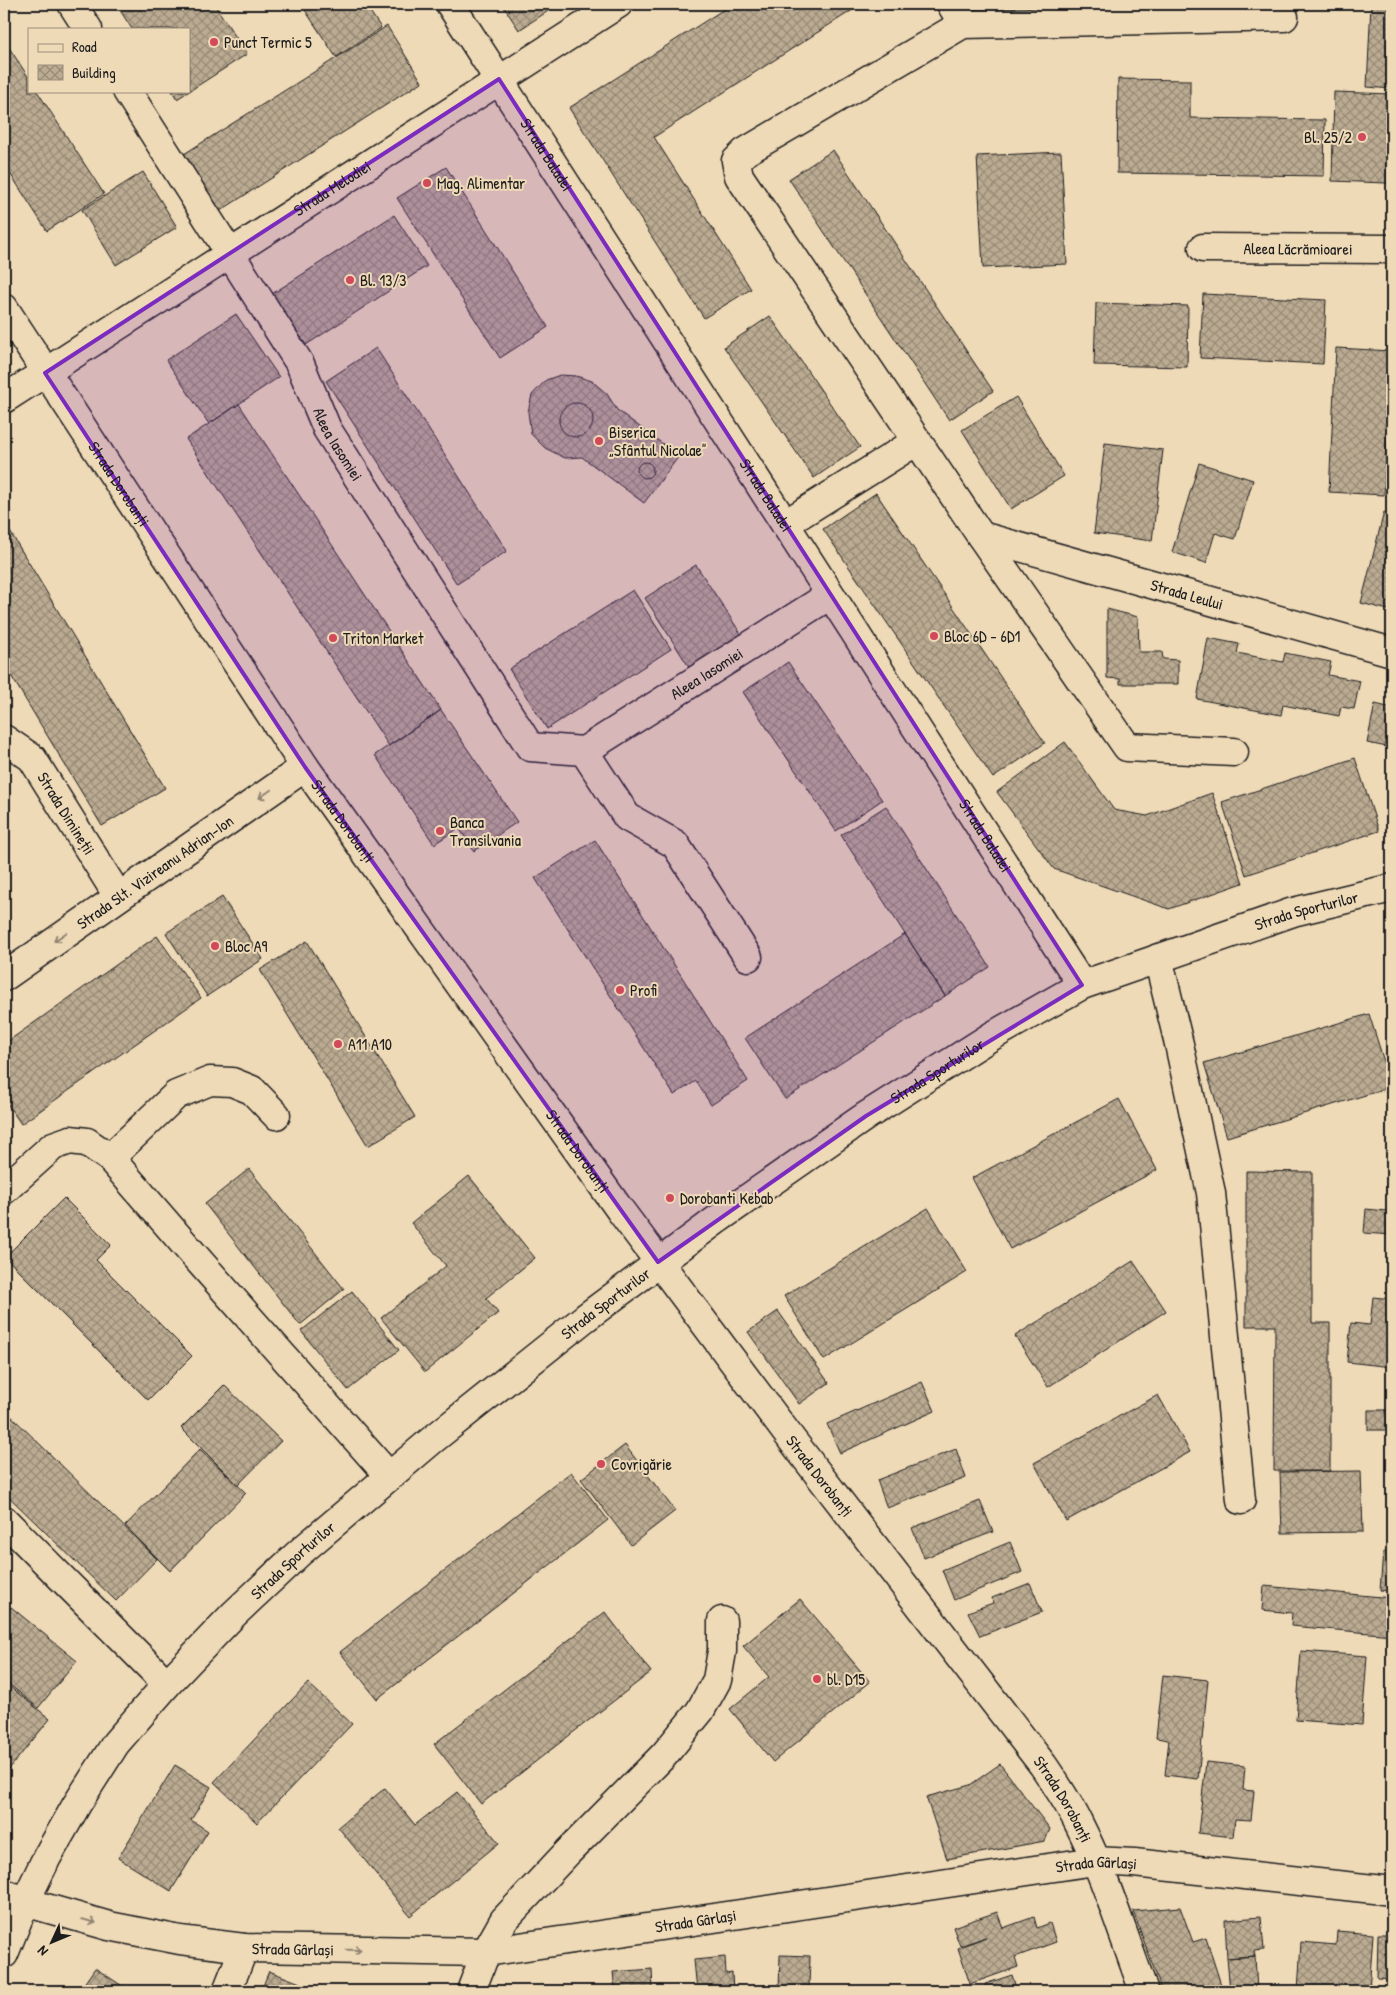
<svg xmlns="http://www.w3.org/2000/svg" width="1396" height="1995" font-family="'Patrick Hand',sans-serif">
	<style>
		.building { fill: url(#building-cross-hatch); stroke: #1c1c1c }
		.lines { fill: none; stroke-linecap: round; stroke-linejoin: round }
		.minor-casing { stroke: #1c1c1c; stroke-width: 31 }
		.major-casing { stroke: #1c1c1c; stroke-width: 31 }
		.minor { stroke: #efdab8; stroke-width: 28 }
		.major { stroke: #efdab8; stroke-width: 28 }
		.oneway { stroke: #908472 }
		.marked { fill: #7b2cbf; fill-opacity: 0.2; stroke: #7b2cbf; stroke-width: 4; stroke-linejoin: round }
		.poi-dot { fill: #d1495b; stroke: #efdab8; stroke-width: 2 }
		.labels { text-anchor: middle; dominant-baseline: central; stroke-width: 4; stroke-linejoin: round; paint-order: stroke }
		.poi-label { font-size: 16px; fill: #1c1c1c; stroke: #efdab8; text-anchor: start }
		.street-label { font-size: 16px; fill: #1c1c1c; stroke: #efdab8 }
	</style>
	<defs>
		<pattern id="building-cross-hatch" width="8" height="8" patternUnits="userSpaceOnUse" patternTransform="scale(1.25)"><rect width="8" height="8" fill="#bbab92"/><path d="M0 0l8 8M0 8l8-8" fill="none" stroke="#978a76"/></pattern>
	</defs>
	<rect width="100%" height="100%" fill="#efdab8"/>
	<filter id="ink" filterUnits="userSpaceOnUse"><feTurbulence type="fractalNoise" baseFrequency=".02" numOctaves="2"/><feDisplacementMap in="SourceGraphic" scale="10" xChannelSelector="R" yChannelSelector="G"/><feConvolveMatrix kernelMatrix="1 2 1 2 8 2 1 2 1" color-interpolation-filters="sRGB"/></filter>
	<g filter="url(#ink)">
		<path class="building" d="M116 4H214L247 54 177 99 172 91H189V29H132Z
			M301 4H365L381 28 336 57Z
			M502 4H559L519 30Z
			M732 4H862L654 137 751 289 704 318 569 108Z
			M1371 4H1392V89L1367 87Z
			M387 26 422 82 220 211 184 154Z
			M4 40 29 78V91H37L104 194 47 231 4 164Z
			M1118 79 1190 80V118L1325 120 1324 176 1117 173Z
			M1334 92 1392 94V179L1386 183 1332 181Z
			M833 150 993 391 949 420 789 179Z
			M1061 152 1067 264 983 268 977 156Z
			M446 167 548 327 500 358 397 198Z
			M143 172 177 227 116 265 82 210Z
			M394 215 427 266 306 345 272 294Z
			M1203 294 1326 300 1323 364 1200 358Z
			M1096 303 1188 306 1187 367 1094 365Z
			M236 314 279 377 209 424 166 360Z
			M770 316 860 447 814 478 724 347Z
			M376 348 507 551 457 584 326 381Z
			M1336 348 1392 351 1384 495 1329 492Z
			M560 375 576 376 592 381 607 394 617 410 679 456 644 503 582 457 565 458 545 448 531 434 528 412 532 395 546 380Z
			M1016 397 1064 476 1011 509 962 430Z
			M559 420a17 17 0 1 1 34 0a17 17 0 1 1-34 0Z
			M239 404 441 710 389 746 186 439Z
			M1105 443 1163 450 1152 541 1094 533Z
			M637 470a8 8 0 1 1 16 0a8 8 0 1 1-16 0Z
			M1199 463 1253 480 1235 539 1215 533 1206 563 1172 552Z
			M876 493 1045 743 993 778 823 529Z
			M1384 512 1392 514V611L1361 603Z
			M6 525 165 788 102 826 4 664V527Z
			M696 565 743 637 691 670 645 598Z
			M633 590 671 649 547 729 509 669Z
			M1107 609 1138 617 1139 652H1162L1163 659 1178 660V684H1120V679L1107 678Z
			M1208 638 1239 644 1237 653 1283 662 1285 653 1331 662 1328 675 1360 681 1354 709 1341 707 1339 716 1283 705 1281 715 1197 699Z
			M788 662 882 800 836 831 743 692Z
			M1375 704 1392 708V748L1367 743Z
			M441 710 517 822 474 851 459 828 434 844 375 755Z
			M1065 742 1114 810 1147 816 1212 793 1243 883 1169 909 1054 869 997 792Z
			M1355 758 1379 831 1246 875 1222 802Z
			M886 806 990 967 945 996 841 835Z
			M595 840 748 1081 711 1105 696 1081 674 1095 535 878Z
			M222 897 263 959 207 996 166 933Z
			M905 934 945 996 785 1099 745 1038Z
			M157 936 201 998 21 1124 4 1099V1044Z
			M307 941 415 1117 368 1146 260 970Z
			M1369 1014 1392 1087 1227 1137 1204 1063Z
			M1119 1099 1157 1170 1010 1249 972 1178Z
			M249 1169 344 1289 300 1325 205 1204Z
			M1246 1171 1312 1172V1323H1330V1471H1274L1275 1326H1246Z
			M469 1176 535 1258 486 1298 498 1313 425 1372 381 1318 446 1266 411 1223Z
			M64 1198 111 1245 96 1260 192 1356 148 1400 5 1257Z
			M1388 1198 1392 1199V1235L1364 1233 1366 1209 1387 1211Z
			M928 1208 967 1272 824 1360 784 1296Z
			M1133 1261 1166 1311 1048 1387 1015 1336Z
			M352 1291 399 1350 348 1390 301 1331Z
			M1373 1297 1392 1299V1367L1347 1362 1351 1323 1370 1325Z
			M778 1311 829 1383 799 1404 748 1332Z
			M922 1382 935 1411 840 1453 827 1424Z
			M224 1385 281 1441 238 1485 181 1428Z
			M1158 1395 1190 1452 1066 1521 1034 1463Z
			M4 1409 157 1559 116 1601 4 1492Z
			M1368 1410H1392V1430H1368Z
			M625 1445 675 1511 631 1545 581 1479Z
			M200 1449 246 1493 170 1571 125 1526Z
			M956 1449 966 1478 887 1508 877 1480Z
			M1361 1471 1363 1532 1282 1533 1280 1472Z
			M571 1472 608 1520 377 1699 340 1652Z
			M980 1501 993 1532 924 1558 912 1528Z
			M1010 1542 1022 1572 954 1600 942 1570Z
			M1383 1552 1392 1553V1591L1380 1590Z
			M1030 1583 1042 1612 980 1636 968 1612 993 1603 992 1598Z
			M1264 1586 1392 1598V1635L1291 1626 1292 1613 1262 1610Z
			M800 1599 870 1682 773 1762 730 1709 769 1677 743 1646Z
			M11 1607 77 1661 38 1708 4 1680V1615Z
			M605 1612 651 1672 481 1804 434 1744Z
			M1301 1651 1367 1656 1362 1725 1296 1720Z
			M1163 1675 1208 1680 1198 1779 1165 1775 1169 1740 1156 1738Z
			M4 1682 50 1719 4 1775Z
			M308 1683 352 1724 257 1823 214 1782Z
			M1206 1762 1245 1766 1243 1790 1254 1791 1251 1820 1235 1819 1233 1837 1198 1833Z
			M1000 1764 1050 1829 1045 1841 947 1859 926 1797 970 1785Z
			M175 1765 211 1787 191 1820 208 1831 171 1891 118 1858Z
			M385 1788 415 1825 457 1792 499 1843 410 1916 338 1827Z
			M1180 1907 1193 1942 1206 1938 1223 1991H1162L1133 1911Z
			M997 1912 1003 1928 1034 1917 1037 1928 1050 1923 1056 1942 1015 1957 1018 1967 970 1984 958 1948 986 1937 960 1946 953 1927Z
			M1261 1917 1264 1950 1254 1951 1255 1956 1227 1958 1225 1920Z
			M1337 1931 1373 1934 1369 1991H1298L1301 1942 1336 1945Z
			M1378 1934H1392V1979L1377 1978Z
			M780 1955 810 1956 809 1988 823 1989 822 1991H779Z
			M1255 1956 1257 1991H1230L1227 1958Z
			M725 1957 726 1974 732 1973 733 1991H697L694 1960Z
			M95 1968 130 1991H79Z
			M652 1969 653 1991H615L613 1972Z
			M269 1971 321 1991H261Z
			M1012 1975 1017 1991H987L985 1984Z"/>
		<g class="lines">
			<defs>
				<g id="minor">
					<path d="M72 4 88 29"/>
					<path id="s1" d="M450 4 1082 985"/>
					<path d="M951 4 963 24"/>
					<path id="s2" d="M127 91 300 364 327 429 530 747 584 751 627 817 675 844 748 957"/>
					<path id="s3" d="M1203 248 1392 249"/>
					<path id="s4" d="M4 399 618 4"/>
					<path d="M785 524 917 441"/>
					<path id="s5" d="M981 536 1392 652"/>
					<path id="s6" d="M4 739 32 758 118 896"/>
					<path id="s7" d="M584 751 830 595"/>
					<path d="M1234 752 1127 747 981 536 739 176 736 161 745 152 963 24 1284 17"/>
					<path d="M1158 958 1179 1044 1211 1193 1241 1500"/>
					<path id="s8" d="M4 977 305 767"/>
					<path d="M110 1158 176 1095 210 1081 232 1082 252 1090 276 1115"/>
					<path d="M4 1190 53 1146 70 1140 87 1142 110 1158 193 1254 389 1476"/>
					<path d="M4 1520 167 1684"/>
					<path id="s9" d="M4 1893 25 1902 109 1926 180 1940 244 1948 486 1952 1095 1861 1134 1863 1392 1891"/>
					<path d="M227 1991 244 1948"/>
					<path d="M471 1991 486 1952 504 1920 568 1852 664 1755 700 1711 717 1680 722 1651V1621"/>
				</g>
				<g id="major">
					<path id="s10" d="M4 308 305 767 620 1210 792 1440 1043 1765C1056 1784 1069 1803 1079 1824 1106 1877 1123 1936 1144 1991"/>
					<path id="s11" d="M4 1954 25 1902 47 1857 77 1804 116 1743 167 1684 234 1614 299 1553 431 1441 585 1318 715 1221 866 1116 992 1036 1082 985 1293 912 1392 888"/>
				</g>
			</defs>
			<use href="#minor" class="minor-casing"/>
			<use href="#major" class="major-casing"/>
			<use href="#minor" class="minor"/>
			<use href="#major" class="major"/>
		</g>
		<defs><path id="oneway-shaft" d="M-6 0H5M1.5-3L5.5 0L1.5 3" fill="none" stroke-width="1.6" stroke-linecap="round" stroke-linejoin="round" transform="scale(1.25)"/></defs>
		<g class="oneway">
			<use href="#oneway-shaft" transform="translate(265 794) rotate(145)"/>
			<use href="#oneway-shaft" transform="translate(60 937) rotate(145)"/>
			<use href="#oneway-shaft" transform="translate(89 1921) rotate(16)"/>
			<use href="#oneway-shaft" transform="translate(354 1950) rotate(1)"/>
		</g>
	</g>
	<path class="marked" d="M499 79 1082 985 866 1116 658 1262 305 767 45 373Z"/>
	<g class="poi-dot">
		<circle cx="214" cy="42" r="5"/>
		<circle cx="1362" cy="137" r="5"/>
		<circle cx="427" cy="183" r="5"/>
		<circle cx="350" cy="280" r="5"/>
		<circle cx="599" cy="441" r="5"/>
		<circle cx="934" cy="636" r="5"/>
		<circle cx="333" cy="638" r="5"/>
		<circle cx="440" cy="831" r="5"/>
		<circle cx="215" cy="946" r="5"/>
		<circle cx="620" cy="990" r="5"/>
		<circle cx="338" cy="1044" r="5"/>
		<circle cx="670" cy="1198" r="5"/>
		<circle cx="601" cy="1464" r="5"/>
		<circle cx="817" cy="1679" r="5"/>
	</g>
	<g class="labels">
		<g class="poi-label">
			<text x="224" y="42">Punct Termic 5</text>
			<text x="1352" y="137" text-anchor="end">Bl. 25/2</text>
			<text x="437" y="183">Mag. Alimentar</text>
			<text x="360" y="280">Bl. 13/3</text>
			<text x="609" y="432">Biserica<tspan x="609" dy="18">„Sfântul Nicolae"</tspan></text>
			<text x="944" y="636">Bloc 6D - 6D1</text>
			<text x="343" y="638">Triton Market</text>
			<text x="450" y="822">Banca<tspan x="450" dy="18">Transilvania</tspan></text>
			<text x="225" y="946">Bloc A9</text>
			<text x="630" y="990">Profi</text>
			<text x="348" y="1044">A11 A10</text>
			<text x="680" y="1198">Dorobanti Kebab</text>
			<text x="611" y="1464">Covrigărie</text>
			<text x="827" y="1679">bl. D15</text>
		</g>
		<g class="street-label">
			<text stroke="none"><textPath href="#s1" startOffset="179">Strada Baladei</textPath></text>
			<text stroke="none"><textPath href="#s4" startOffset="390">Strada Melodiei</textPath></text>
			<text stroke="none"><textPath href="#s3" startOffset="95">Aleea Lăcrămioarei</textPath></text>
			<text stroke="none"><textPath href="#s2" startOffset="412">Aleea Iasomiei</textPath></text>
			<text stroke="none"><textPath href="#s10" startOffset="210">Strada Dorobanți</textPath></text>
			<text stroke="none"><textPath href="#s1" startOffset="584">Strada Baladei</textPath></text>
			<text stroke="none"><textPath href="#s5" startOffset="214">Strada Leului</textPath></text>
			<text stroke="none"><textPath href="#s7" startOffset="145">Aleea Iasomiei</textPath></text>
			<text stroke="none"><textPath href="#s6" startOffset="99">Strada Dimineții</textPath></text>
			<text stroke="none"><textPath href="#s10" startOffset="615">Strada Dorobanți</textPath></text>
			<text stroke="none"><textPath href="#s1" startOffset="989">Strada Baladei</textPath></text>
			<text stroke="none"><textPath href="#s8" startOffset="184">Strada Slt. Vizireanu Adrian-Ion</textPath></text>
			<text stroke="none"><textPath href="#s11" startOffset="1709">Strada Sporturilor</textPath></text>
			<text stroke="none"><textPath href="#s11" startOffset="1304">Strada Sporturilor</textPath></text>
			<text stroke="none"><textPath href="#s10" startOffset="1020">Strada Dorobanți</textPath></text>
			<text stroke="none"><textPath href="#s11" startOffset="899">Strada Sporturilor</textPath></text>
			<text stroke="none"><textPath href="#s10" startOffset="1425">Strada Dorobanți</textPath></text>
			<text stroke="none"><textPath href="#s11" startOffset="494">Strada Sporturilor</textPath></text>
			<text stroke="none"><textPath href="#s10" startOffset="1830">Strada Dorobanți</textPath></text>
			<text stroke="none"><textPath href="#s9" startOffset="1106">Strada Gârlași</textPath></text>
			<text stroke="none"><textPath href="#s9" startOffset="701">Strada Gârlași</textPath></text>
			<text stroke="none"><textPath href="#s9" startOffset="296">Strada Gârlași</textPath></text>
		</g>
	</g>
	<rect width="1396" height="1995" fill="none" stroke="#efdab8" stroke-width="20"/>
	<rect x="10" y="10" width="1376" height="1975" fill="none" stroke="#1c1c1c" stroke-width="2" filter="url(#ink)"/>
	<rect x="28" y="28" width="162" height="65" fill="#efdab8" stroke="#9b8e7a"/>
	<rect x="38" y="44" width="25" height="8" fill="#efdab8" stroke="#9b8e7a"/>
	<text x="72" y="52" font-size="15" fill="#1c1c1c">Road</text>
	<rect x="38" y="65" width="25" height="15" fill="url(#building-cross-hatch)" stroke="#9b8e7a"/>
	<text x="72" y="78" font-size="15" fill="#1c1c1c">Building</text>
	<g transform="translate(52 1942) rotate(226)" stroke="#efdab8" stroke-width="4" paint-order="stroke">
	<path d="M0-4L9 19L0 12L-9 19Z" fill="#1c1c1c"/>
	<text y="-8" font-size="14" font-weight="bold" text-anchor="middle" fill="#1c1c1c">N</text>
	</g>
</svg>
